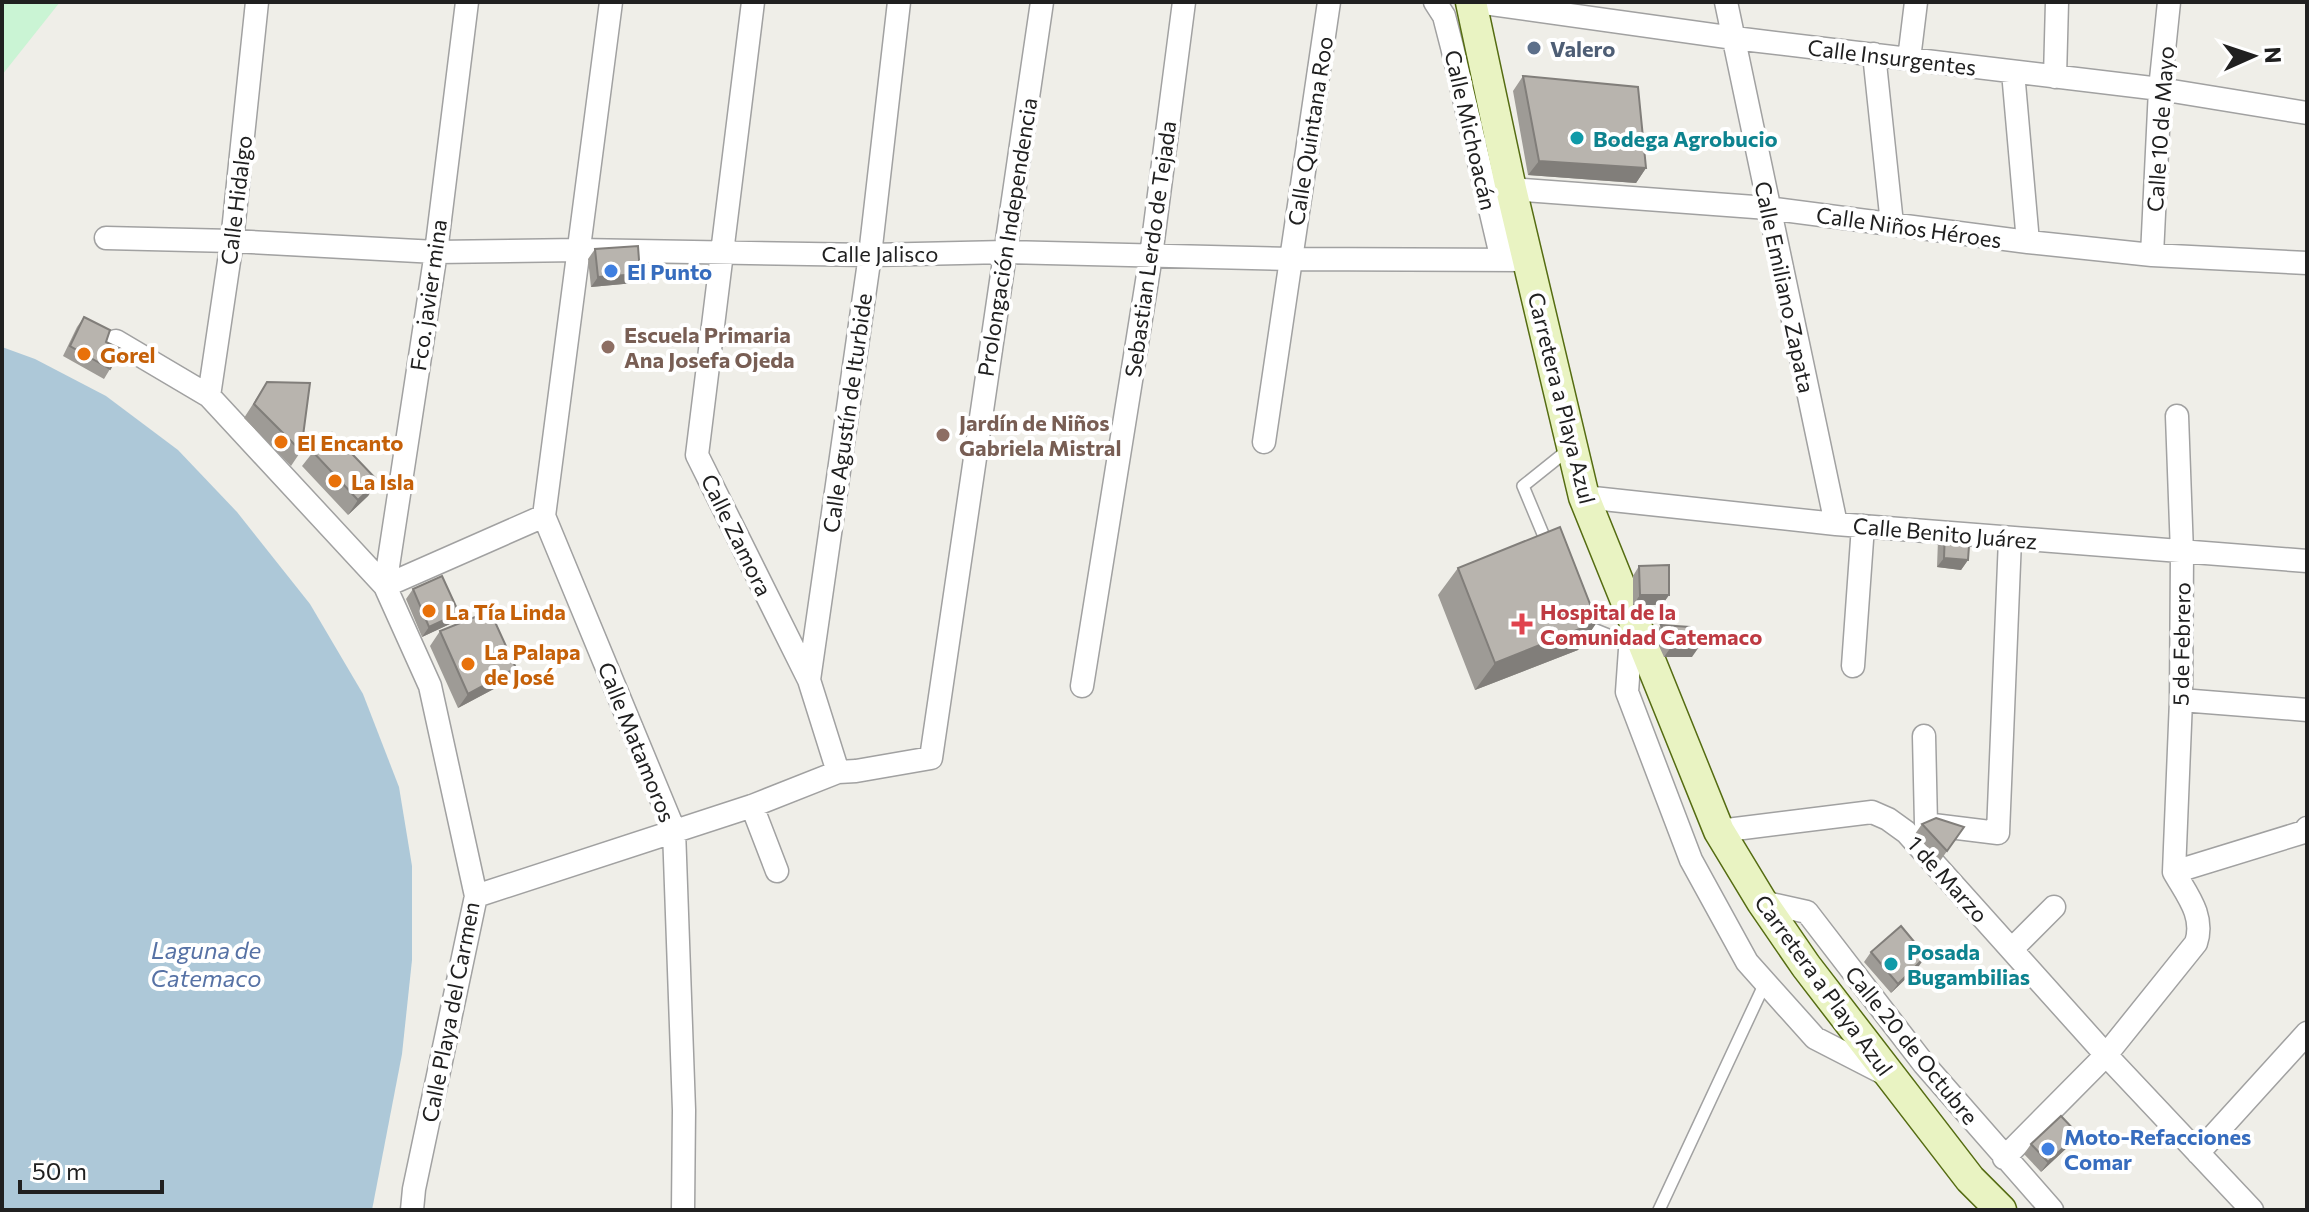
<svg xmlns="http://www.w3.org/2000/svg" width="2309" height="1212" font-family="Commissioner,sans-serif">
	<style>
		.park { fill: #caf4d4 }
		.water { fill: #adc8d8 }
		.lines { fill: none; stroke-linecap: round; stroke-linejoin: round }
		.lane-casing { stroke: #a1a1a1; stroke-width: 14 }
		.street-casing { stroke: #a1a1a1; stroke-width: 25 }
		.secondary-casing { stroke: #556c12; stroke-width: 33 }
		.lane { stroke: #fff; stroke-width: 11 }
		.street { stroke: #fff; stroke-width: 22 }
		.secondary { stroke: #e9f3c2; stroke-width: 30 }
		.wall { fill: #9e9b96 }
		.shaded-wall { fill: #817e7a }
		.building { fill: #b8b4ae; stroke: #817e7a; stroke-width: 2 }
		.service-dot { fill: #5c6f8a; stroke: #fff; stroke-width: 3 }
		.culture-dot { fill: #0f9aa8; stroke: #fff; stroke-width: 3 }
		.shop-dot { fill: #3f7fe0; stroke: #fff; stroke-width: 3 }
		.education-dot { fill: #8d6e63; stroke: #fff; stroke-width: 3 }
		.food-dot { fill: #e8710a; stroke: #fff; stroke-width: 3 }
		.health-dot { fill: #e0444e; stroke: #fff; stroke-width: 3 }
		.labels { text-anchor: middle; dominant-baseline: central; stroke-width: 8; stroke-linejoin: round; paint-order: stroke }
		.service-label { font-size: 22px; font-weight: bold; fill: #4e5e75; stroke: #fff; text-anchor: start }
		.street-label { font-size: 22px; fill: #202020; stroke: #fff }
		.culture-label { font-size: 22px; font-weight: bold; fill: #0d838f; stroke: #fff; text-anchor: start }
		.shop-label { font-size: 22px; font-weight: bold; fill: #366cbe; stroke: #fff; text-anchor: start }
		.education-label { font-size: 22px; font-weight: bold; fill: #785e54; stroke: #fff; text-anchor: start }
		.food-label { font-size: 22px; font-weight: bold; fill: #c56008; stroke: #fff; text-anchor: start }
		.health-label { font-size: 22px; font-weight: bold; fill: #be3a42; stroke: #fff; text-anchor: start }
		.water-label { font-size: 24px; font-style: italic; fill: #5772a5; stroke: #fff }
	</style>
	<rect width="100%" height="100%" fill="#efeee8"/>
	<path class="park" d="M2 2H60L2 75Z"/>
	<path class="water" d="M2 347 35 359 106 396 178 450 237 512 310 604 363 694 399 787 412 866V960L402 1054 372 1210H2Z"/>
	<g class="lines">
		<defs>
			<path id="lane" d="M1548 546 1523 486 1568 450
				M1581 624 1631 644
				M1659 1210 1765 983"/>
			<path id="street" d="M611 2 544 516 674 830 684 1110 683 1210
				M753 2 697 455 809 680 838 772
				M1435 2 1444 16 1452 47 1502 260
				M1477 2 1734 38 2160 89 2307 113
				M1726 2 1836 524
				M1874 54 1892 224
				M1909 59 1916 2
				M2013 72 2028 242
				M2055 77 2057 2
				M1511 189 1768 208 2028 242 2152 255 2307 263
				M106 238 232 241 436 252 579 250 870 255 1006 252 1290 259 1528 260
				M2152 255 2160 89 2169 2
				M116 341 209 396 385 586 430 686 476 896 414 1189 412 1210
				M209 396 232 241 257 2
				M1264 442 1329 2
				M1584 497 1836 524 2307 561
				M385 586 436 252 467 2
				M385 586 544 516
				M1632 621 1627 692 1691 860 1747 962 1815 1038 1887 1075
				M1853 666 1863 526
				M809 680 870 255 899 2
				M1082 686 1151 256 1184 2
				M2181 700 2307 710
				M1924 736 1926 824
				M752 806 777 871
				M1933 825 1998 833 2010 539
				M1719 831 1872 812 1888 819 1906 832 2106 1055 2252 1210
				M2174 872 2181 700 2182 553 2177 416
				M2174 872 2304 832 2307 828
				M476 896 752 806 838 772 856 771 931 758 1042 2
				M1762 902 1807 912 1924 1064 2052 1210
				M2012 949 2054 907
				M2198 1153 2307 1033
				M2004 1158 2106 1055 2196 943C2205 916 2187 895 2174 872"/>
			<path id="secondary" d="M1471 2 1511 189 1584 497 1719 831 1762 902 1806 966 1970 1179 2001 1210"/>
		</defs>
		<use href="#lane" class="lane-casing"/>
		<use href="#street" class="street-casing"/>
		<use href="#secondary" class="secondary-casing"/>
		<use href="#lane" class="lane"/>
		<use href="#street" class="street"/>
		<use href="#secondary" class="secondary"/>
	</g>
	<path class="wall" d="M1523 76 1646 168 1636 183 1528 175 1513 91Z
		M595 249 640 274 634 283 591 287 588 259Z
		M84 317 106 342 110 369 104 379 63 356 77 327Z
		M267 382 301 451 291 466 244 418Z
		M313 452 378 481 368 496 348 515 302 466Z
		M1945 530 1968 560 1961 570 1937 567 1938 540Z
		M1639 566 1669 595 1662 605H1633V576Z
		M1458 568 1597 622 1578 650 1475 690 1438 595Z
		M413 589 459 613 452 623 422 637 406 599Z
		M1661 625 1692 657H1664L1654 635Z
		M440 631 505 683 458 708 430 646Z
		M1922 824 1964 827 1940 861 1915 834Z
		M1871 952 1919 966 1891 993 1864 962Z
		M2078 1134 2071 1144 2041 1172 2024 1154 2031 1144Z"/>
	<path class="shaded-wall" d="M1539 161 1646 168 1636 183 1528 175Z
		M640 274 634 283 591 287 598 277Z
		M378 481 368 496 348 515 358 500Z
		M1944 558 1968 560 1961 570 1937 567Z
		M1640 595H1669L1662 605H1633Z
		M459 613 452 623 422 637 429 627Z
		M1597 622 1578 650 1475 690 1495 663Z
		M1671 647H1699L1692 657H1664Z
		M516 668 505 683 458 708 468 694Z
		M1926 956 1919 966 1891 993 1898 984Z
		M2078 1134 2071 1144 2041 1172 2048 1162Z"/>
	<path class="building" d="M1523 76 1638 87 1646 168 1539 161Z
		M638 246 640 274 598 277 595 249Z
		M84 317 110 330 106 342 121 349 110 369 70 346Z
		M267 382 310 383 301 451 254 404Z
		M332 433 378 481 358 500 313 452Z
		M1560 527 1597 622 1495 663 1458 568Z
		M1945 530 1970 532 1968 560 1944 558Z
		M1669 565V595H1640L1639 566Z
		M442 576 459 613 429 627 413 589Z
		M490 611 516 668 468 694 440 631Z
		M1661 625 1690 627 1699 647H1671Z
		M1936 818 1964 827 1947 851 1922 824Z
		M1901 926 1926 956 1898 984 1871 952Z
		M2061 1116 2078 1134 2048 1162 2031 1144Z"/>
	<circle class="service-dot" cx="1534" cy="48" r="8"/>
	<g class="culture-dot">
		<circle cx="1577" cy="138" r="8"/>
		<circle cx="1891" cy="964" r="8"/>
	</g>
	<g class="shop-dot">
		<circle cx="611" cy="271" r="8"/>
		<circle cx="2048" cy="1149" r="8"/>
	</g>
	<g class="education-dot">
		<circle cx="608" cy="347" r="8"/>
		<circle cx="943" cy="435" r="8"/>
	</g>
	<g class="food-dot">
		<circle cx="84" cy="354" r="8"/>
		<circle cx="281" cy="442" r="8"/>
		<circle cx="335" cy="481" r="8"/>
		<circle cx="429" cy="611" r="8"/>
		<circle cx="468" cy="664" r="8"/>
	</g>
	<path class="health-dot" d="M1518 612h8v8h8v8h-8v8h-8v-8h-8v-8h8z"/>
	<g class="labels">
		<g class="service-label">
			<text x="1550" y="48">Valero</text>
		</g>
		<g class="street-label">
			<text transform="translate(1892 57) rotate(7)">Calle Insurgentes</text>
			<text transform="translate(2160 129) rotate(-86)">Calle 10 de Mayo</text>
			<text transform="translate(1471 130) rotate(77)">Calle Michoacán</text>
			<text transform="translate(1310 131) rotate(-81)">Calle Quintana Roo</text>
			<text transform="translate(236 200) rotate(-83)">Calle Hidalgo</text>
			<text transform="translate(1909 227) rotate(8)">Calle Niños Héroes</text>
			<text transform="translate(1007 237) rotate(-81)">Prolongación Independencia</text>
			<text transform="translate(1150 249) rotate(-82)">Sebastian Lerdo de Tejada</text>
			<text x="880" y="253">Calle Jalisco</text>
			<text transform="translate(1785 287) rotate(78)">Calle Emiliano Zapata</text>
			<text transform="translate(428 295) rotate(-82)">Fco. javier mina</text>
			<text transform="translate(1562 398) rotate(76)">Carretera a Playa Azul</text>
			<text transform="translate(847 413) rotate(-82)">Calle Agustín de Iturbide</text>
			<text transform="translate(1945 533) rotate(5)">Calle Benito Juárez</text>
			<text transform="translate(737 535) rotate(64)">Calle Zamora</text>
			<text transform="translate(2181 644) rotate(-89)">5 de Febrero</text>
			<text transform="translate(637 742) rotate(68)">Calle Matamoros</text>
			<text transform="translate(1948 879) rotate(48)">1 de Marzo</text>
			<text transform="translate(1824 985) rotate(54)">Carretera a Playa Azul</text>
			<text transform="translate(450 1012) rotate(-79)">Calle Playa del Carmen</text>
			<text transform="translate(1912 1045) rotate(51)">Calle 20 de Octubre</text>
		</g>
		<g class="culture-label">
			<text x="1593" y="138">Bodega Agrobucio</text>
			<text x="1907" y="951">Posada<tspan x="1907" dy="25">Bugambilias</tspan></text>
		</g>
		<g class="shop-label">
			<text x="627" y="271">El Punto</text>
			<text x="2064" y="1136">Moto-Refacciones<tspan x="2064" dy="25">Comar</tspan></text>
		</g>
		<g class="education-label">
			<text x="624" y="334">Escuela Primaria<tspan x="624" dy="25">Ana Josefa Ojeda</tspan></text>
			<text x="959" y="422">Jardín de Niños<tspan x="959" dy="25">Gabriela Mistral</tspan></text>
		</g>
		<g class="food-label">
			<text x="100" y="354">Gorel</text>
			<text x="297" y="442">El Encanto</text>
			<text x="351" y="481">La Isla</text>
			<text x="445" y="611">La Tía Linda</text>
			<text x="484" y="651">La Palapa<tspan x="484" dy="25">de José</tspan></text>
		</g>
		<g class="health-label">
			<text x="1540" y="611">Hospital de la<tspan x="1540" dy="25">Comunidad Catemaco</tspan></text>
		</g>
		<g class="water-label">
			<text x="206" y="949">Laguna de<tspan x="206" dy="28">Catemaco</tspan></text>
		</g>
	</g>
	<rect width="2309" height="1212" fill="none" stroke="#202020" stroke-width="8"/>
	<g transform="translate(2253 56) rotate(87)" stroke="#ffffff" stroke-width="6" paint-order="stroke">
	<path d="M0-6L14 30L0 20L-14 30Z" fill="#202020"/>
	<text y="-12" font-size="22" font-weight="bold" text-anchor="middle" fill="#202020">N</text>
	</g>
	<path d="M20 1180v12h142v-12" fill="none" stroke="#202020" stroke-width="4"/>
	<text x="32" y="1180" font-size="24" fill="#202020" stroke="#ffffff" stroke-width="6" paint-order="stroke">50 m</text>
</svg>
